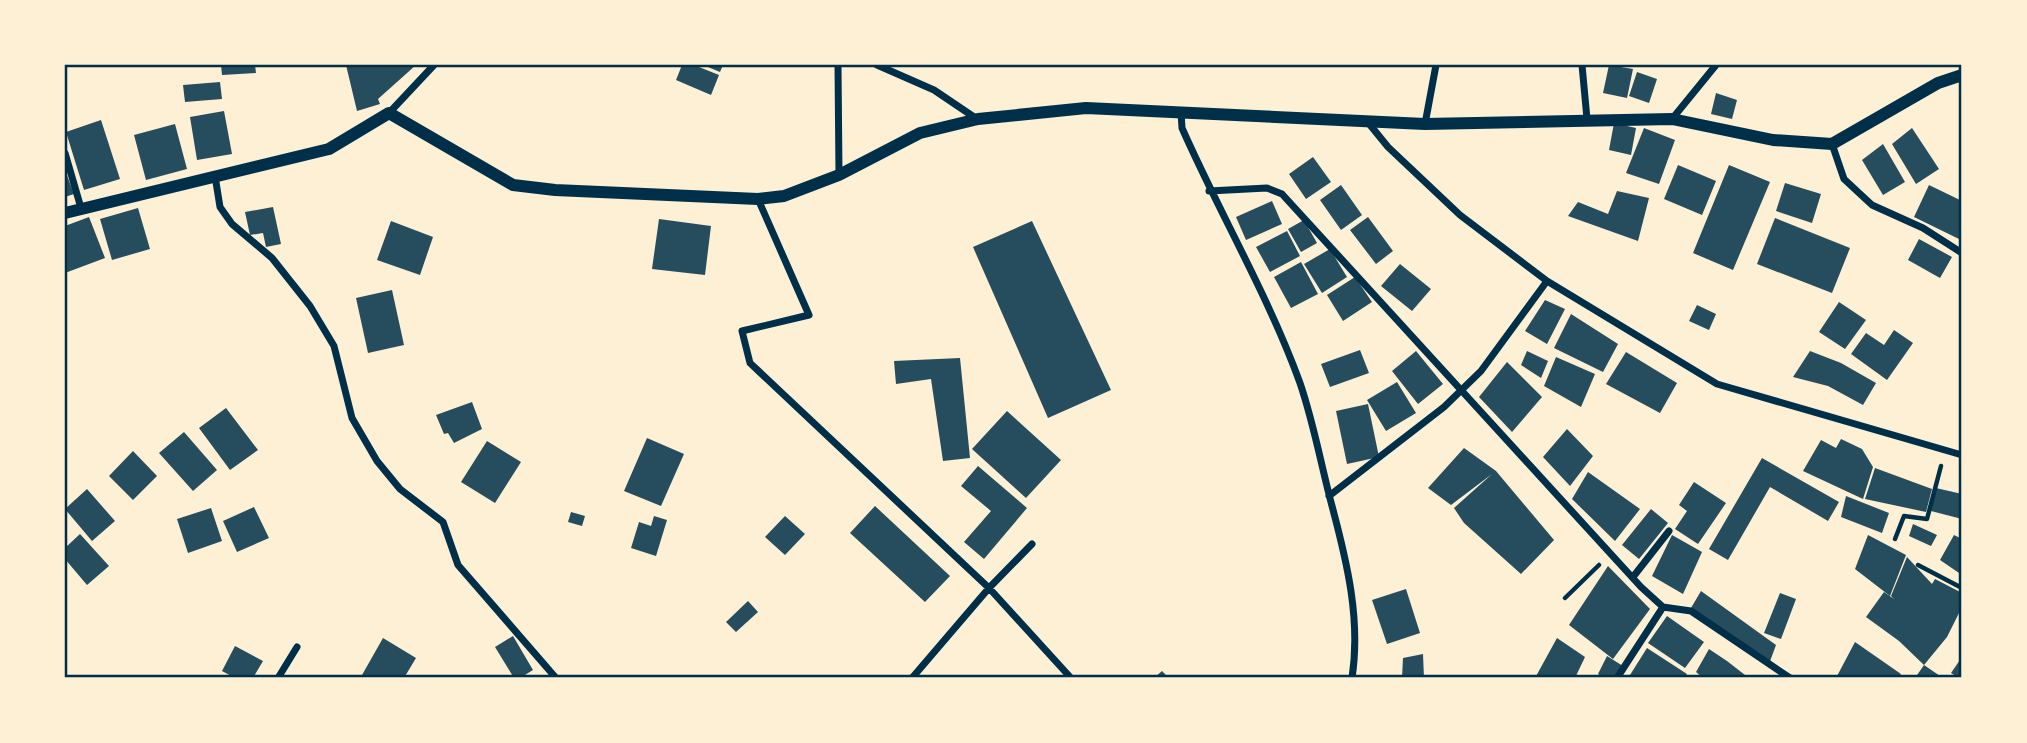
<svg xmlns="http://www.w3.org/2000/svg" width="2027" height="743" font-family="'Libre Baskerville',serif">
	<style>
		.building { fill: #264d5e }
		.lines { fill: none; stroke-linecap: round; stroke-linejoin: round }
		.path { stroke: #003049; stroke-width: 4.5 }
		.minor { stroke: #003049; stroke-width: 7 }
		.tertiary { stroke: #003049; stroke-width: 12 }
		.neatline { fill: none; stroke: #003049; stroke-width: 2.5 }
	</style>
	<rect width="100%" height="100%" fill="#fdf0d5"/>
	<path class="building" d="M221 65H255L256 73 222 75Z
		M346 65H416L378 99 380 104 357 111Z
		M682 65H694L719 75 711 95 676 80Z
		M703 65H723L720 72Z
		M1609 65 1633 69 1627 98 1603 93Z
		M1637 72 1657 79 1649 103 1629 96Z
		M220 82 222 99 185 102 183 85Z
		M1716 93 1737 100 1732 119 1711 114Z
		M224 111 232 154 197 160 190 117Z
		M101 120 120 179 84 190 66 132Z
		M1614 123 1636 128 1631 155 1609 150Z
		M175 124 187 169 146 180 134 135Z
		M1644 128 1675 140 1659 184 1626 173Z
		M1912 128 1939 169 1916 184 1892 144Z
		M1883 144 1905 182 1883 195 1862 160Z
		M1313 157 1331 182 1306 199 1289 174Z
		M1678 165 1716 181 1702 215 1664 199Z
		M1729 165 1770 182 1733 270 1693 253Z
		M65 170 74 194 65 197Z
		M1785 183 1821 194 1812 223 1776 211Z
		M1341 185 1362 215 1341 230 1320 200Z
		M1929 185 1962 201V232L1959 239 1914 217Z
		M1617 191 1649 198 1638 241 1568 216 1578 202 1608 214Z
		M1272 201 1282 224 1246 240 1236 217Z
		M273 207 281 244 266 247 263 233 250 235 245 212Z
		M138 208 150 249 112 260 100 219Z
		M89 217 105 258 65 273V226Z
		M1368 217 1393 251 1376 264 1350 230Z
		M1775 218 1850 248 1832 293 1757 264Z
		M659 219 711 226 705 275 652 269Z
		M1304 220 1317 243 1301 252 1288 229Z
		M391 221 433 237 420 275 377 260Z
		M1032 221 1111 390 1048 418 973 247Z
		M1287 231 1300 256 1270 272 1256 247Z
		M1919 239 1952 257 1940 278 1908 260Z
		M1330 249 1347 277 1322 293 1304 264Z
		M1301 262 1318 294 1291 308 1274 277Z
		M1400 264 1431 289 1412 311 1381 286Z
		M1355 277 1372 302 1343 321 1327 295Z
		M392 290 404 345 368 353 356 298Z
		M1545 300 1565 309 1547 344 1525 331Z
		M1839 302 1866 320 1845 349 1819 332Z
		M1697 305 1716 314 1709 330 1689 321Z
		M1571 314 1618 344 1603 372 1554 348Z
		M1894 330 1913 343 1887 380 1851 354 1866 333 1884 345Z
		M1360 350 1369 373 1330 387 1321 364Z
		M1416 351 1443 384 1418 404 1392 371Z
		M1527 351 1548 361 1541 378 1521 365Z
		M1810 351 1841 363 1876 383 1863 405 1828 386 1793 377Z
		M1626 352 1677 383 1660 413 1606 384Z
		M1556 357 1595 374 1581 407 1544 386Z
		M960 358 970 458 943 461 931 379 896 384 894 361Z
		M1507 362 1542 397 1512 432 1479 397Z
		M1397 382 1416 413 1386 431 1367 400Z
		M472 402 482 429 454 443 448 433 444 434 436 415Z
		M1368 404 1379 457 1347 464 1336 411Z
		M226 408 258 450 230 470 199 428Z
		M1007 411 1061 460 1026 498 972 449Z
		M1567 429 1593 456 1570 486 1543 457Z
		M184 432 217 470 193 491 159 453Z
		M647 438 684 454 661 506 624 491Z
		M1841 439 1862 449 1873 467 1863 499 1803 471 1821 440 1836 448Z
		M487 441 521 462 495 503 461 482Z
		M1464 448 1496 471 1554 540 1521 574 1464 523 1454 508 1492 474 1451 505 1428 488Z
		M133 451 157 476 133 500 109 476Z
		M1762 458 1839 502 1828 521 1770 487 1728 560 1709 549Z
		M978 466 1027 508 984 559 964 542 991 511 961 486Z
		M1875 468 1932 489 1926 512 1865 499Z
		M1588 472 1640 509 1615 541 1572 499Z
		M1694 482 1726 503 1698 544 1675 529 1687 511 1679 505Z
		M1936 488 1962 494V519L1931 511Z
		M87 489 115 521 92 541 65 509Z
		M1846 496 1889 513 1882 533 1841 517Z
		M875 506 950 576 925 602 850 533Z
		M254 507 269 538 237 552 223 521Z
		M211 508 222 541 188 553 177 519Z
		M1651 509 1668 523 1639 559 1622 545Z
		M571 512 585 516 582 526 568 522Z
		M654 516 667 520 656 556 631 548 639 522 651 526Z
		M785 516 805 534 785 555 765 537Z
		M1913 524 1937 535 1931 546 1909 536Z
		M80 534 109 566 87 585 65 559V548Z
		M1672 535 1702 552 1683 594 1652 576Z
		M1868 535 1906 555 1890 596 1855 569Z
		M1954 535 1962 539V575L1940 560Z
		M1907 557 1932 584 1935 579 1962 593V607L1947 637 1924 665 1943 678H1915L1924 665 1899 641 1866 617 1884 592 1894 599 1891 596Z
		M1608 566 1650 609 1613 659 1569 625Z
		M1406 589 1420 633 1387 644 1372 600Z
		M1701 591 1776 645 1769 664 1691 608Z
		M1780 593 1796 599 1781 639 1764 633Z
		M748 601 758 612 736 632 726 622Z
		M1667 616 1704 642 1685 668 1648 643Z
		M513 636 533 670 520 678H514L495 647Z
		M383 638 416 658 404 678H367L362 675Z
		M1557 638 1585 657 1575 678H1535Z
		M1855 642 1901 674 1898 678H1836Z
		M235 646 263 661 253 678H235L222 671Z
		M1647 648 1687 674 1684 678H1635L1630 675Z
		M1709 649 1727 661 1745 675 1742 678H1703L1696 672Z
		M1423 654 1424 678H1402L1403 658Z
		M1607 656 1623 666 1615 678H1604L1598 674Z
		M1962 657V678H1959L1951 673Z
		M1162 671 1169 678H1154Z"/>
	<g class="lines">
		<path class="path" d="M1895 539 1904 516 1927 519 1941 466
			M1918 565 1962 588
			M1565 598 1599 565"/>
		<path class="minor" d="M838 65 839 175
			M877 65 934 90 977 119
			M1582 65 1587 119
			M1181 112 1182 128C1220 214 1268 295 1300 383 1314 424 1321 465 1332 506 1347 562 1361 620 1352 678
			M389 113 434 65
			M1672 119 1716 65
			M1366 120 1388 147 1460 215 1547 281 1717 384 1962 455
			M1425 124 1436 65
			M1832 144 1844 179 1872 205 1923 228 1962 253
			M65 153 81 208
			M215 176 220 207 232 224 272 258 310 306 334 346 352 418 377 461 400 489 443 522 458 565 556 678
			M1209 191 1267 188 1282 194 1641 587 1663 607 1691 611 1790 678
			M758 199 809 315 742 331 750 363 989 588 1071 678
			M1329 496 1444 407 1481 371 1547 281
			M1633 577 1669 531
			M278 678 297 647
			M912 678 989 588 1032 544
			M1617 678 1663 607"/>
		<path class="tertiary" d="M65 213 329 149 389 113 513 185 555 190 758 199 784 196 839 175 920 133 978 119 1086 108 1425 124 1672 119 1773 140 1832 144 1938 83 1962 75"/>
	</g>
	<rect width="2027" height="743" fill="none" stroke="#fdf0d5" stroke-width="133"/>
	<rect x="66" y="66" width="1894" height="610" class="neatline"/>
</svg>
